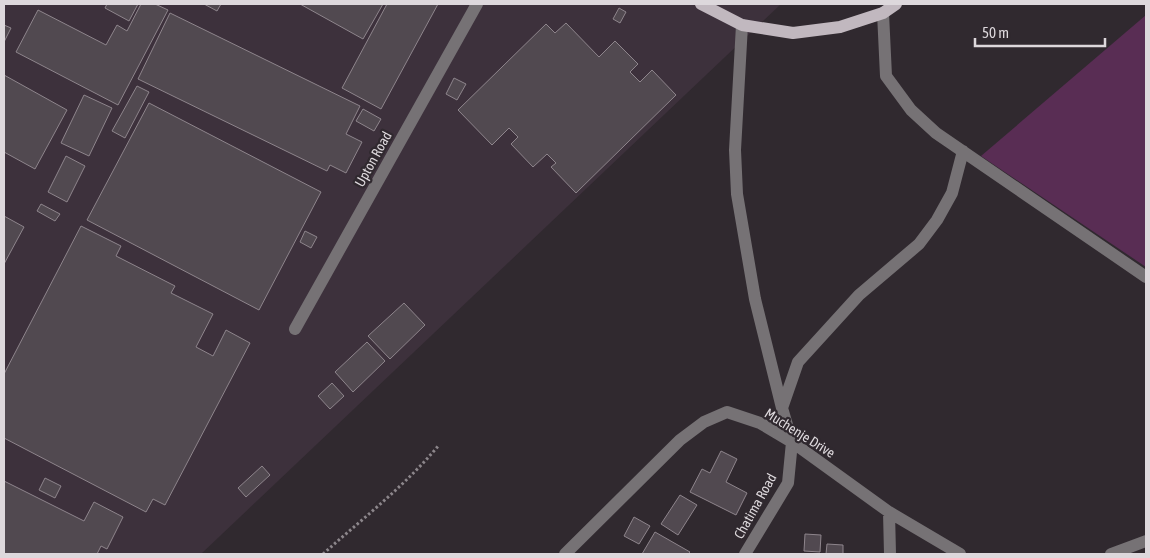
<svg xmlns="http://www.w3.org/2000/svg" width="1150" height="558" font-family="'Asap Condensed',sans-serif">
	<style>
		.built { fill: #3d313c }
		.green { fill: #592d54 }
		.building { fill: #514950; stroke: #8e858c }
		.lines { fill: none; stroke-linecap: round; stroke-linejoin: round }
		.path { stroke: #8c868b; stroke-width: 3; stroke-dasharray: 2.5 2.5; stroke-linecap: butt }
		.minor { stroke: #767275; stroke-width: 12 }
		.major { stroke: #c1b8bf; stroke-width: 12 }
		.labels { text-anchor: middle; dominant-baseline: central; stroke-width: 4.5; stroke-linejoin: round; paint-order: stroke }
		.street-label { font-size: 14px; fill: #ddd8dc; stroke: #30292f }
	</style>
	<rect width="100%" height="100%" fill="#30292f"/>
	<path class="built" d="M4 4H781L201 554H4Z"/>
	<path class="green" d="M1146 15V267L981 156Z"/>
	<path class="building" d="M107 4H138L129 21 105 8Z
		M141 4H155L168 10 118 105 16 52 38 10 106 45 117 25 127 31Z
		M204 4H221L217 11Z
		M300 4H383L363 39Z
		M387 4H438L381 109 342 88Z
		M619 8 626 12 620 23 613 19Z
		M170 13 360 106 346 134 362 142 346 173 330 165 327 171 138 79Z
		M566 23 599 57 615 41 638 64 630 72 640 82 652 70 676 95 576 193 551 167 556 163 547 154 533 167 511 144 518 137 509 128 492 145 458 110 546 24 555 33Z
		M4 25 11 28 4 42Z
		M4 75 67 110 35 169 4 152Z
		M454 78 466 84 457 100 446 94Z
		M137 86 149 92 125 138 112 131Z
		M84 95 112 108 89 156 61 143Z
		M149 103 321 192 259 310 87 220Z
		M363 109 381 119 374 131 356 121Z
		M66 156 85 166 67 202 48 192Z
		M41 204 60 214 55 221 37 211Z
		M4 216 24 227 4 264Z
		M81 226 121 246 116 256 175 286 171 293 213 314 196 347 213 356 226 330 250 343 165 505 153 499 146 512 4 438V374Z
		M305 231 317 237 311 248 300 242Z
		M404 303 425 325 390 359 368 336Z
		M367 342 385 361 353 392 335 372Z
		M332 383 344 396 330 409 318 396Z
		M721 451 737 459 726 482 747 493 736 515 690 492 702 469 710 473Z
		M262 466 270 475 246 497 238 488Z
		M45 478 61 486 55 498 39 490Z
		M4 481 84 521 94 502 123 517 107 549 101 546 97 554H4Z
		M680 495 697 505 678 535 661 524Z
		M634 517 650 526 639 544 624 536Z
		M655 532 690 552 688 554H642Z
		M805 534 821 535 820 552 804 551Z
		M827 544 843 545V554H826Z"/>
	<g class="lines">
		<path class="path" d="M323 554C362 519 405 486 439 445"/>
		<path class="minor" d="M883 13 886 76 911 110 936 133 1146 277
			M742 25 735 150 737 194 755 299 782 408 792 442 788 483 745 554
			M295 329 477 4
			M782 408 798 362 859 295 919 244 937 220 952 193 963 151
			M889 512 890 554
			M565 554 680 440 704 422 727 412 760 423 792 442 889 512 960 554
			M1111 554 1146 541"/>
		<path class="major" d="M701 4 742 25 793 33 840 27 883 13 896 4"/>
	</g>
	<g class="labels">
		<g class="street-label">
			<text transform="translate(373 159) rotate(-61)">Upton Road</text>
			<text transform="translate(800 433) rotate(32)">Muchenje Drive</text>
			<text transform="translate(755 506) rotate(-61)">Chatima Road</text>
		</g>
	</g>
	<rect width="1150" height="558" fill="none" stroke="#ddd8dc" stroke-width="10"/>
	<path d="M975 38v8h130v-8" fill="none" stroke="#ddd8dc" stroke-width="2.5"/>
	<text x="982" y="38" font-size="15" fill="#ddd8dc" stroke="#30292f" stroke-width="4" paint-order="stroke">50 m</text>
</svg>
